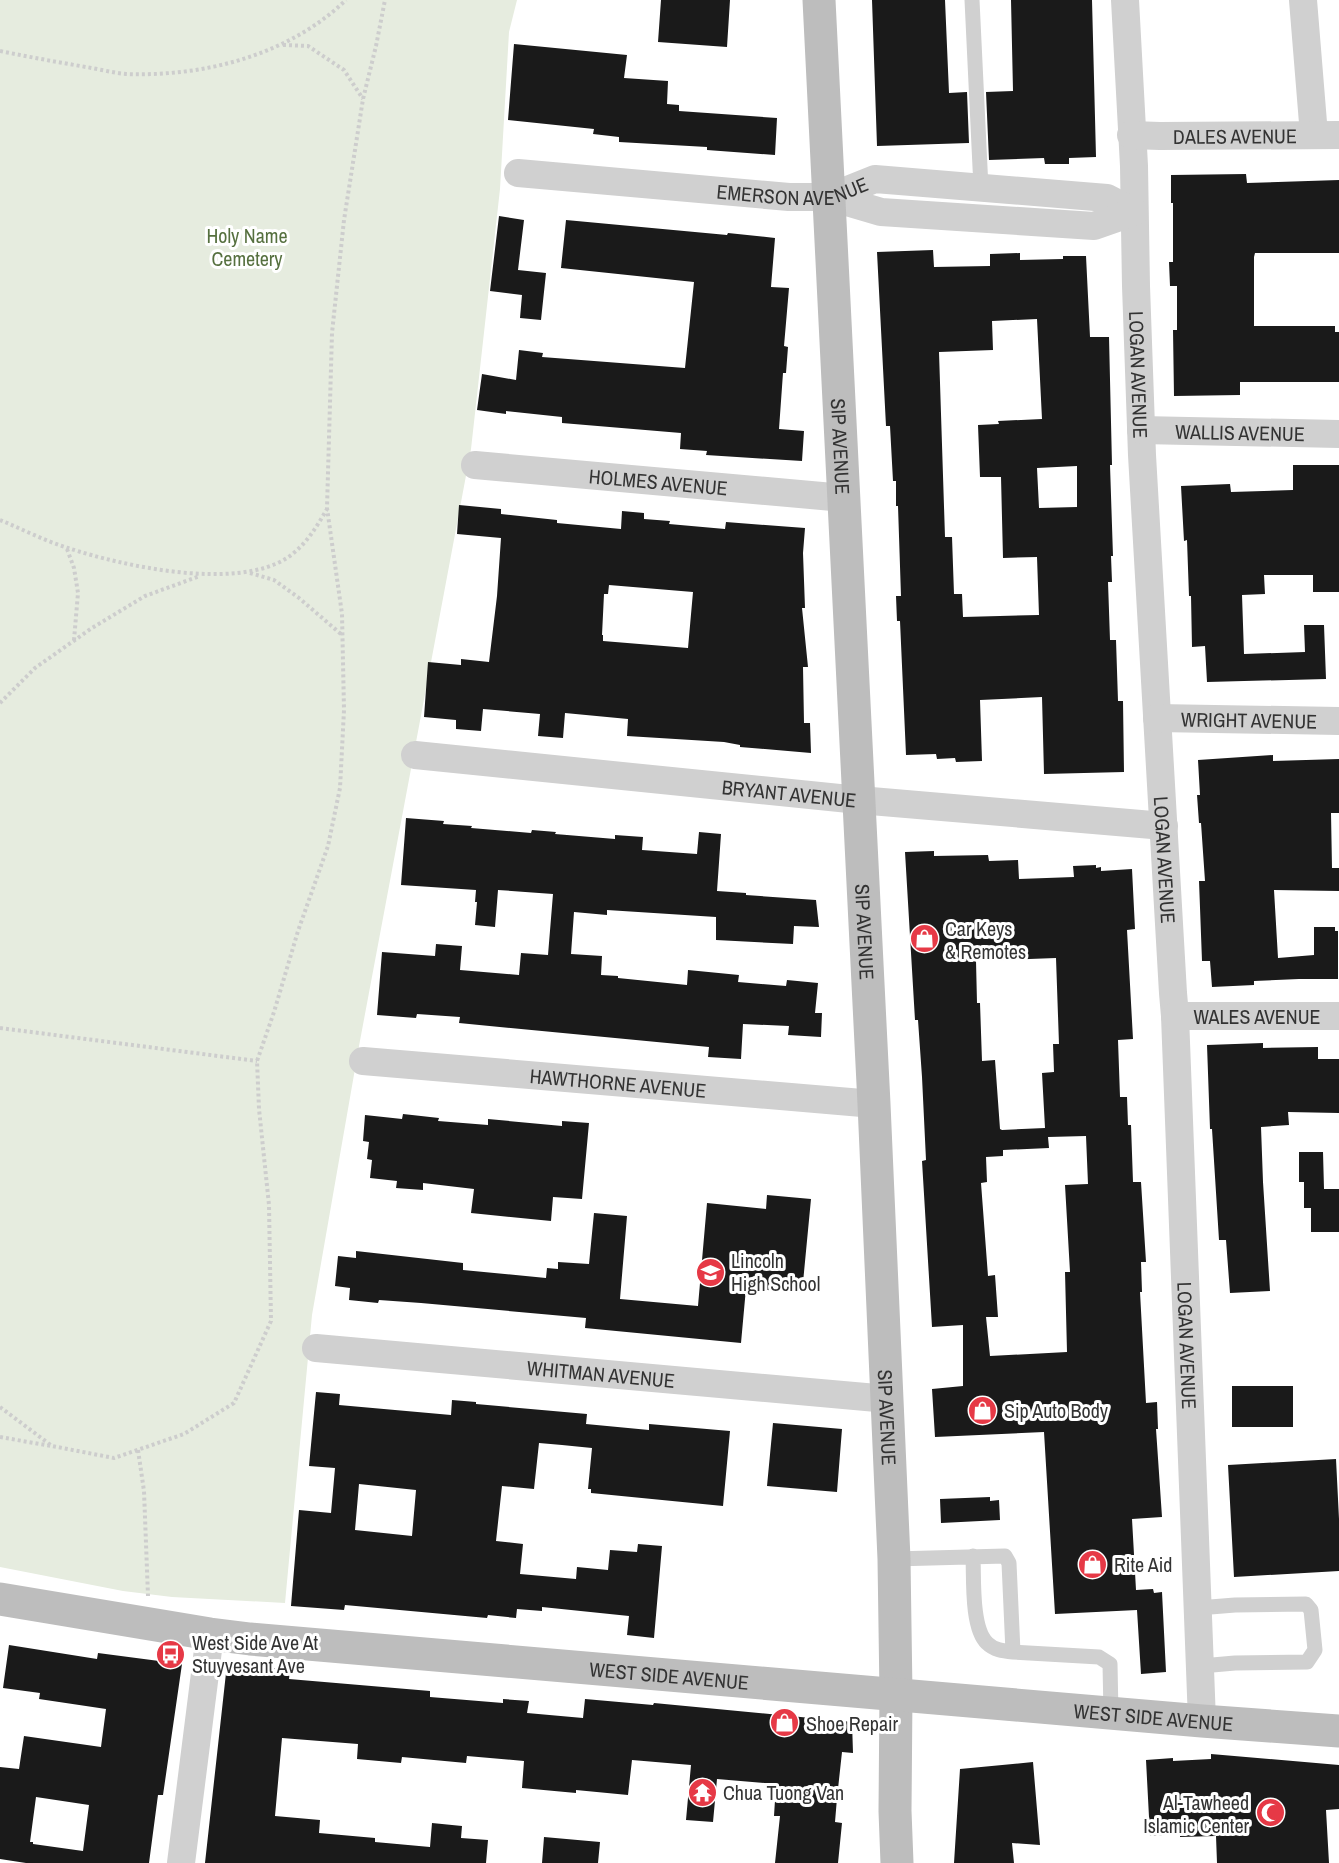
<svg xmlns="http://www.w3.org/2000/svg" width="1339" height="1863" font-family="'Archivo Narrow',sans-serif">
	<style>
		.green { fill: #e6ecdf }
		.building { fill: #1a1a1a; fill-rule: evenodd }
		.lines { fill: none; stroke-linecap: round; stroke-linejoin: round }
		.path { stroke: #cdcdcd; stroke-width: 4; stroke-dasharray: 3 3; stroke-linecap: butt }
		.lane { stroke: #d0d0d0; stroke-width: 15 }
		.street { stroke: #d0d0d0; stroke-width: 28 }
		.secondary { stroke: #bdbdbd; stroke-width: 33 }
		.labels { text-anchor: middle; dominant-baseline: central; stroke-width: 6; stroke-linejoin: round; paint-order: stroke }
		.street-label { font-size: 20px; fill: #333; stroke: #fff }
		.park-label { font-size: 20px; fill: #56703f; stroke: #fff }
		.poi-label { font-size: 20px; fill: #333; stroke: #fff; text-anchor: start }
	</style>
	<rect width="100%" height="100%" fill="#fff"/>
	<path class="green" d="M0 0H517L509 32 500 189 471 449 359 1046 312 1315 285 1603 172 1597 123 1591 0 1567Z"/>
	<path class="building" d="M661 0H730L727 47 658 42Z
		M872 0H945L949 93 967 92 969 143 877 146Z
		M1011 0H1092L1096 157 1069 158V164H1045L1044 158 989 160 986 92 1013 91Z
		M514 44 627 55 624 78 668 81 667 104 679 105V111L777 118 775 155 707 150V147L619 142V137L593 134 594 129 508 120Z
		M1246 174 1247 183 1339 180V253H1255L1254 257V326H1335V332H1339V382H1240V395L1174 396 1173 330H1177V286H1170L1169 262H1173V203H1171V175Z
		M499 216 524 220 518 270 546 273 541 320 520 318 522 295 490 291Z
		M566 220 727 235 728 233 775 238 771 287 789 288 784 346 788 347 786 373H783L779 429 804 431 802 461 706 455 707 451 680 449 681 433 562 423V417L506 411V414L477 410 482 374 516 380 519 350 543 353 542 357 685 368 694 282 561 268Z
		M933 250 934 267 990 266V254L1020 253V260L1063 259V256H1086L1090 337H1109L1112 465H1110L1113 556H1111L1112 582H1108L1110 640H1116L1118 701H1123L1124 772 1044 774 1042 697 980 700 982 761 956 762 955 758 937 759 936 754 906 755 900 621H897L896 596H901L898 506H896V481H893L890 426H886L877 252ZM1037 319 1042 419 998 421 999 424 978 425 980 477H1001L1003 558 1037 557 1039 615 963 617 962 594H954L952 537H945L939 352 993 350 992 321ZM1077 466V507L1039 508 1037 468Z
		M1293 465H1339V592H1313V575H1264L1265 594 1242 595 1244 654 1305 652 1304 625H1324L1326 679 1207 682 1205 646 1192 647 1191 596H1189L1187 540 1184 541 1181 486 1230 484 1231 492 1293 490Z
		M459 505 501 509V514L557 520V523L621 529 622 511 644 513V519L670 521 669 524 725 529 726 522 805 528 803 553 805 608H802L808 667H803L804 723H810L811 753 740 747V745L724 742 627 736 628 719 565 713 563 738 538 736 540 714 483 709 481 731 456 729V720L424 717 428 662 461 665V659L489 662 497 596 501 538 457 534ZM609 585 693 592 688 648 603 641V635H602L604 594H608Z
		M1273 755V761L1339 759V813H1331L1332 868H1339V891L1274 890 1278 958 1314 955V927H1335V931H1338V979H1299L1254 981V985L1212 987 1210 961H1202L1199 881H1205L1201 823H1199L1197 795H1200L1198 760Z
		M406 818 444 821 443 824 472 826 471 828 531 833 532 830 556 832 555 834 615 839V835L643 837 642 850 697 854 699 832 721 834 717 891 746 893V895L816 900 819 927 794 926 793 944 716 940V917L607 910V915L574 912 571 954 602 956 601 975 618 976V978L687 985 688 970 739 975 738 982 786 986 787 980 818 983 815 1013H822L821 1037 788 1035 789 1026 743 1024 741 1059 708 1057 709 1047 459 1023 460 1017 417 1014 416 1018 377 1015 382 952 435 956 436 944 462 946 460 970 519 975 521 953 548 955 553 894 498 890 495 927 475 925 477 902H475L476 890 401 885Z
		M934 851V856L988 855 989 861 1018 860 1019 879 1074 877 1073 866 1096 865V868L1101 867V871L1132 869 1135 929 1127 930 1133 1039 1118 1040 1120 1097H1127L1128 1125H1131L1133 1182H1141L1146 1262H1141L1142 1292H1140L1146 1403 1157 1402 1158 1429H1156L1162 1517 1132 1519 1136 1590 1153 1589 1154 1593 1162 1592 1166 1672 1141 1674 1137 1610 1055 1614 1044 1432 935 1437 932 1389 963 1386V1325L932 1327 922 1161 926 1160 922 1077 918 1020H915L905 852ZM1056 958 1059 1044H1053L1054 1072 1042 1073 1045 1128 1002 1130 1000 1129 995 1060 982 1061 980 1003H977L976 961ZM1086 1136 1088 1184 1065 1185 1070 1272H1065L1067 1352 990 1356 986 1317H998L995 1275 988 1276 981 1183 987 1182 986 1157 1003 1156V1150L1049 1148 1048 1137Z
		M1263 1043V1048L1318 1047V1059H1339V1113L1288 1112 1289 1125 1261 1127 1263 1182 1270 1291 1230 1293 1226 1240H1219L1212 1129H1210L1207 1045Z
		M403 1114 439 1118 438 1121 488 1125V1119L562 1126V1121L589 1123 582 1199 553 1197 551 1221 471 1213 474 1189 423 1183V1190L396 1188 397 1181 370 1178 372 1160 367 1159 369 1142 363 1141 365 1115 402 1119Z
		M1299 1152H1323L1324 1189H1339V1232H1311V1208H1304V1182H1299Z
		M767 1195 811 1199 802 1293 746 1288 741 1343 585 1328 586 1318 421 1303 379 1300 378 1303 349 1300 350 1288 335 1286 338 1256 356 1258V1251L463 1263V1270L546 1278 547 1268 558 1269V1262L589 1264 594 1213 627 1216 620 1299 698 1306 707 1203 766 1209Z
		M1232 1386H1293V1427H1232Z
		M316 1392 340 1394 339 1405 451 1415 452 1400 476 1402V1404L587 1414 586 1424 649 1430V1424L730 1431 723 1506 591 1493V1489H588L592 1448 562 1445 539 1443 534 1489 502 1486 496 1541 523 1544 520 1574 576 1579 577 1567 608 1570 610 1550 637 1552 638 1544 662 1546 654 1638 627 1635 629 1616 542 1607V1611L517 1609 516 1618 488 1615 487 1618 345 1605 344 1610 291 1606 299 1510 331 1513 335 1468 309 1466ZM359 1484 416 1490 412 1536 355 1530Z
		M773 1423 842 1429 837 1492 767 1486Z
		M1336 1459 1339 1519V1571L1234 1577 1228 1465Z
		M990 1497V1501L999 1500 1000 1520 941 1523 940 1499Z
		M9 1645 97 1659 98 1653 182 1664 163 1795H158L149 1863H26L0 1859V1767L19 1769 24 1736 101 1747 106 1709 39 1699 40 1693 3 1688ZM36 1797 89 1805 83 1851 33 1844V1842H30Z
		M227 1664 290 1670 289 1679 430 1691V1697L503 1703V1699L529 1701 527 1713 583 1718 585 1699 653 1705 654 1703 852 1722 853 1753 842 1752 837 1798 835 1822 842 1823 838 1863H775L780 1816H774L776 1784 717 1779 713 1822 686 1820 691 1765 632 1760 628 1795 576 1790V1793L522 1788 524 1761 467 1756 466 1763 402 1757 401 1763 357 1759 358 1744 282 1738 275 1816 320 1820 319 1833 375 1838V1842L430 1847 432 1823 462 1826 461 1838 488 1840 486 1863H205Z
		M1211 1754 1339 1765V1809L1326 1810 1329 1863H1217L1216 1836 1180 1837V1834L1150 1836 1146 1760 1173 1758V1761L1211 1759Z
		M1033 1762 1040 1845 1012 1843 1014 1863H954L960 1769Z
		M544 1837 600 1842 598 1863H542Z"/>
	<g class="lines">
		<path class="path" d="M283 45 308 46 344 70 363 99
			M0 51C29 57 57 62 86 67 99 69 113 73 126 74 204 77 289 55 346 0
			M0 520C22 529 45 541 68 548 123 566 235 591 287 558 305 546 316 528 327 509
			M67 549 74 568 78 593 74 640
			M250 573 274 580 299 598 342 635
			M0 703 35 668 92 628 145 596 200 576
			M0 1028 257 1061
			M0 1407 52 1446 114 1458 184 1434 234 1403 271 1321 269 1205 259 1109 257 1061 274 1012 298 931 328 846 340 788 344 710 342 614 327 508 332 333 344 220 363 99 376 46 385 0
			M0 1437 51 1446
			M138 1450 144 1491 148 1596"/>
		<path class="lane" d="M972 0 981 188
			M973 1556C974 1577 971 1628 987 1643 994 1650 1003 1651 1013 1652
			M894 1559 1005 1556 1009 1563 1013 1652 1099 1657 1110 1664 1111 1714
			M1198 1608 1235 1605 1306 1604 1311 1610 1315 1650 1307 1662 1235 1663 1201 1666"/>
		<g class="street">
			<path id="s1" d="M1125 0 1134 166 1136 286 1142 455 1173 993 1175 1016 1202 1721"/>
			<path d="M1303 0 1314 135"/>
			<path id="s2" d="M1131 135 1160 136 1339 135"/>
			<path id="s3" d="M518 173 789 197H830L875 179 1107 198 1134 212"/>
			<path d="M830 197 881 212 1094 226 1134 212"/>
			<path id="s4" d="M1141 430 1339 434"/>
			<path id="s5" d="M475 465 844 498"/>
			<path id="s6" d="M1157 718 1339 721"/>
			<path id="s7" d="M415 755 859 800 1164 826"/>
			<path id="s8" d="M1175 1016H1339"/>
			<path id="s9" d="M363 1061 874 1104"/>
			<path id="s10" d="M316 1348 888 1399"/>
			<path d="M181 1863 210 1634"/>
		</g>
		<g class="secondary">
			<path id="s11" d="M819 0 874 1104 894 1559 896 1694 895 1811 897 1863"/>
			<path id="s12" d="M0 1599 210 1634 250 1639 1202 1721 1339 1731"/>
		</g>
	</g>
	<defs>
		<symbol id="shop-disc" viewBox="-11 -11 22 22"><circle r="9.5" fill="#e63946" stroke="#fff"/><path d="M-5-2.5h2.3a2.7 3.5 0 0 1 5.4 0H5L5.5 6h-11ZM-1.5-2.5h3a1.5 2.3 0 0 0-3 0Z" fill="#fff"/></symbol>
		<symbol id="school-disc" viewBox="-11 -11 22 22"><circle r="9.5" fill="#e63946" stroke="#fff"/><path d="M0-5L7-2L0 1L-7-2ZM-4 1L0 2.5L4 1V4Q0 6-4 4Z" fill="#fff"/></symbol>
		<symbol id="bus-disc" viewBox="-11 -11 22 22"><circle r="9.5" fill="#e63946" stroke="#fff"/><path d="M-5-6H5V4H4V6H2V4H-2V6H-4V4H-5ZM-3.5-4V0h7V-4ZM-3.5 1.2v1.5H-2V1.2ZM2 1.2v1.5H3.5V1.2Z" fill="#fff"/></symbol>
		<symbol id="temple-disc" viewBox="-11 -11 22 22"><circle r="9.5" fill="#e63946" stroke="#fff"/><path d="M0-6L5-2H3V0L6.5 2.5H4V6H1.5V3h-3V6H-4V2.5H-6.5L-3 0V-2H-5Z" fill="#fff"/></symbol>
		<symbol id="mosque-disc" viewBox="-11 -11 22 22"><circle r="9.5" fill="#e63946" stroke="#fff"/><path d="M3.5-4.9A6 6 0 1 0 3.5 4.9A5 5 0 1 1 3.5-4.9Z" fill="#fff"/></symbol>
	</defs>
	<g fill-rule="evenodd">
		<use href="#shop-disc" x="908" y="922" width="33" height="33"/>
		<use href="#school-disc" x="694" y="1256" width="33" height="33"/>
		<use href="#shop-disc" x="966" y="1394" width="33" height="33"/>
		<use href="#shop-disc" x="1076" y="1548" width="33" height="33"/>
		<use href="#bus-disc" x="154" y="1638" width="33" height="33"/>
		<use href="#shop-disc" x="768" y="1706" width="33" height="33"/>
		<use href="#temple-disc" x="686" y="1776" width="33" height="33"/>
		<use href="#mosque-disc" x="1254" y="1796" width="33" height="33"/>
	</g>
	<g class="labels">
		<g class="street-label">
			<text stroke="none"><textPath href="#s2" startOffset="104">DALES AVENUE</textPath></text>
			<text stroke="none"><textPath href="#s3" startOffset="276">EMERSON AVENUE</textPath></text>
			<text stroke="none"><textPath href="#s1" startOffset="375">LOGAN AVENUE</textPath></text>
			<text stroke="none"><textPath href="#s4" startOffset="99">WALLIS AVENUE</textPath></text>
			<text stroke="none"><textPath href="#s11" startOffset="447">SIP AVENUE</textPath></text>
			<text stroke="none"><textPath href="#s5" startOffset="184">HOLMES AVENUE</textPath></text>
			<text stroke="none"><textPath href="#s6" startOffset="92">WRIGHT AVENUE</textPath></text>
			<text stroke="none"><textPath href="#s7" startOffset="376">BRYANT AVENUE</textPath></text>
			<text stroke="none"><textPath href="#s1" startOffset="861">LOGAN AVENUE</textPath></text>
			<text stroke="none"><textPath href="#s11" startOffset="933">SIP AVENUE</textPath></text>
			<text stroke="none"><textPath href="#s8" startOffset="82">WALES AVENUE</textPath></text>
			<text stroke="none"><textPath href="#s9" startOffset="256">HAWTHORNE AVENUE</textPath></text>
			<text stroke="none"><textPath href="#s1" startOffset="1347">LOGAN AVENUE</textPath></text>
			<text stroke="none"><textPath href="#s10" startOffset="286">WHITMAN AVENUE</textPath></text>
			<text stroke="none"><textPath href="#s11" startOffset="1419">SIP AVENUE</textPath></text>
			<text stroke="none"><textPath href="#s12" startOffset="674">WEST SIDE AVENUE</textPath></text>
			<text stroke="none"><textPath href="#s12" startOffset="1160">WEST SIDE AVENUE</textPath></text>
		</g>
		<g class="park-label">
			<text x="247" y="235">Holy Name<tspan x="247" dy="23">Cemetery</tspan></text>
		</g>
		<g class="poi-label">
			<text x="945" y="928">Car Keys<tspan x="945" dy="23">&amp; Remotes</tspan></text>
			<text x="731" y="1260">Lincoln<tspan x="731" dy="23">High School</tspan></text>
			<text x="1004" y="1410">Sip Auto Body</text>
			<text x="1114" y="1564">Rite Aid</text>
			<text x="192" y="1642">West Side Ave At<tspan x="192" dy="23">Stuyvesant Ave</tspan></text>
			<text x="806" y="1723">Shoe Repair</text>
			<text x="723" y="1792">Chua Tuong Van</text>
			<text x="1249" y="1802" text-anchor="end">Al-Tawheed<tspan x="1249" dy="23">Islamic Center</tspan></text>
		</g>
	</g>
</svg>
